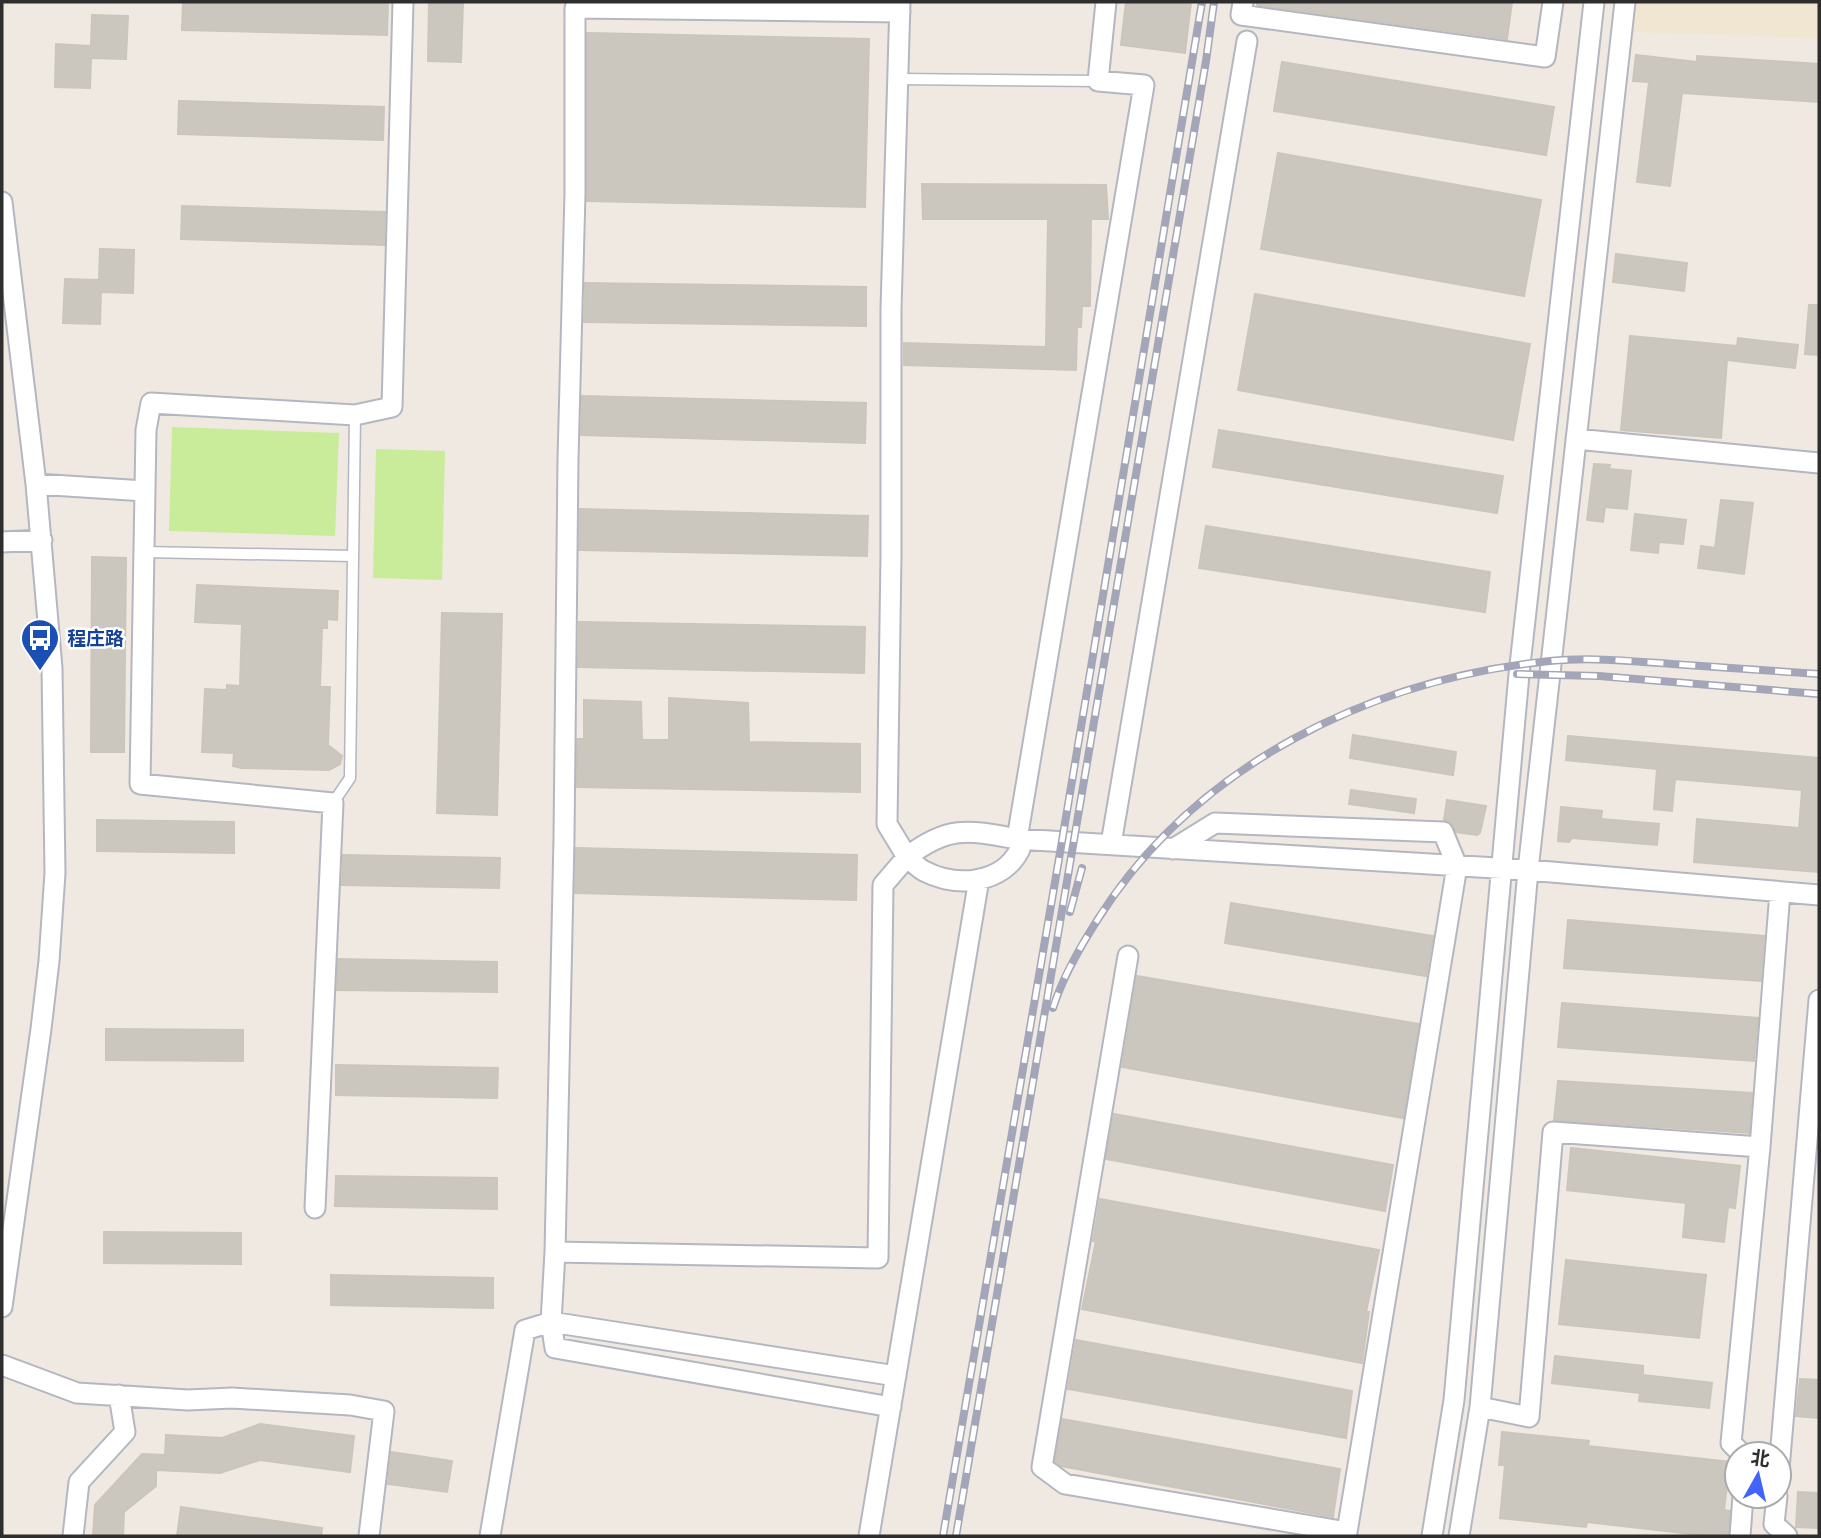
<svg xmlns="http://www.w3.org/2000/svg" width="1821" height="1538" font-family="Manrope,'Noto Sans SC',sans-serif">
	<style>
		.education { fill: #f0e6d1 }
		.pitch { fill: #c9ec9a }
		.building { fill: #cbc7bf; stroke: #cbc5ba; stroke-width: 2 }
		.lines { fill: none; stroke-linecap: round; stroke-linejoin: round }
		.lane-casing { stroke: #b4b7c1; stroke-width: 13 }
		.street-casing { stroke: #b4b7c1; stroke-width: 23 }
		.lane { stroke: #fff; stroke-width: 10 }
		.street { stroke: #fff; stroke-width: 19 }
		.rail-casing { stroke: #a3a6b8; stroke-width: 8 }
		.rail { stroke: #fff; stroke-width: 5; stroke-dasharray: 16; stroke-linecap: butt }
		.labels { text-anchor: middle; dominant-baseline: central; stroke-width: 5; stroke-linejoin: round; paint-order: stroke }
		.transit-label { font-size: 19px; font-weight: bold; fill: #164399; stroke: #fff; text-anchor: start }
	</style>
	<rect width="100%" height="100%" fill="#efe9e1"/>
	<path class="education" d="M1636 2H1819V38L1632 32Z"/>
	<path class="pitch" d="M172 427 339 433 335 536 169 531Z
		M376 449 445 451 442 580 373 578Z"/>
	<path class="building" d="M183 2H388L387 35 182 30Z
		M429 2H463L461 62 428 61Z
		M1126 2H1191L1185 53 1121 45Z
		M1257 2H1512L1507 39 1257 5Z
		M92 15 128 16 126 59 91 58 90 88 55 87 56 44 91 46Z
		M587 33 869 39 865 207 587 201Z
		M1636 55 1697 62V56L1819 64V102L1682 93 1670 186 1637 182 1649 82 1633 81Z
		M1282 62 1554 107 1546 155 1274 111Z
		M179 101 384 107 383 140 178 134Z
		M1278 153 1541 200 1524 296 1261 249Z
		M922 184 1106 185 1108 219H1091L1090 306H1082L1081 327H1077L1076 370 904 365V343L1046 347 1048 219H923Z
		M182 206 385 212 384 245 181 239Z
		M100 249 134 250 133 293 101 292 100 324 63 323 65 279 99 280Z
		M1616 254 1687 263 1684 291 1613 282Z
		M585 283 866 287V326L584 322Z
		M1255 294 1530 344 1513 440 1238 390Z
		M1809 305H1819V355L1805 354Z
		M1630 336 1737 346 1738 338 1798 345 1795 368 1727 360 1721 438 1621 430Z
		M582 396 866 403 865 443 581 435Z
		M1219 430 1503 476 1497 513 1213 467Z
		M1594 464 1610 465 1609 469 1631 471 1627 509 1605 507 1603 522 1587 520Z
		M1721 500 1753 503 1744 574 1698 568 1701 546 1715 548Z
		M580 509 868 516 867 556 579 550Z
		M1635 514 1686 520 1683 544 1659 542 1658 553 1631 550Z
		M1206 526 1490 572 1485 612 1199 568Z
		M92 557 126 558 124 752H91Z
		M197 585 338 591 337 620 327 619V628H322L320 687H330L328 745 342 756 340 764 329 770 241 768 233 766 234 753 202 752 205 689 227 690V685L240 686 242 624 195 622Z
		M442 613 502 614 497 815 437 813Z
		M579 622 865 627 864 673 578 667Z
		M669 698 748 703 749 742 860 744V792L577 787V739H584V700L641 702 642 740H669Z
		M1353 735 1456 752 1453 775 1350 758Z
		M1568 736 1819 758V872L1694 862 1697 819 1799 828 1802 790 1675 779 1672 811 1654 809 1657 769 1566 760Z
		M1351 790 1416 799 1414 813 1349 804Z
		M1447 800 1486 806 1480 833 1477 835 1456 832 1451 822 1444 820Z
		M1561 807 1602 811 1601 819 1659 824 1657 845 1572 838 1569 842 1558 841Z
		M97 820 234 822V853L97 851Z
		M576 848 857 855 856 900 575 893Z
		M343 855 500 858 499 888 342 885Z
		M1231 903 1433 936 1426 976 1225 943Z
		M1568 920 1764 936 1761 981 1564 968Z
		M338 959 497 962V992L337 990Z
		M1137 976 1419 1024 1403 1118 1122 1067Z
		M1562 1003 1758 1018 1754 1061 1558 1047Z
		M106 1029 243 1030V1061L106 1060Z
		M336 1065 498 1068 497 1098 336 1095Z
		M1558 1081 1752 1093 1749 1133 1554 1120Z
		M1114 1114 1393 1165 1385 1211 1106 1159Z
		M1571 1148 1740 1166 1735 1208 1728 1207 1724 1242 1683 1237 1686 1203 1567 1190Z
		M336 1176 497 1178V1209L335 1206Z
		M1100 1199 1379 1250 1366 1312H1369L1362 1363 1082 1309 1096 1241H1093Z
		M104 1232 241 1233V1264L104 1263Z
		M1566 1260 1706 1275 1699 1338 1559 1324Z
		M331 1275 493 1278V1308L331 1305Z
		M1076 1340 1352 1391 1346 1438 1068 1389Z
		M1555 1356 1643 1366V1375L1712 1383 1709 1408 1639 1401 1640 1393 1552 1383Z
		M1800 1379 1819 1380V1418L1796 1416Z
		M1062 1419 1340 1469 1333 1517 1061 1466 1055 1462Z
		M260 1424 354 1436 350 1472 260 1460 220 1473 156 1470V1486L124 1512 123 1536H93L95 1505 142 1454 165 1455 166 1435 222 1438Z
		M1502 1432 1589 1441 1588 1446 1730 1462 1724 1510 1730 1511 1728 1536H1709L1587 1522 1586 1527 1500 1518 1505 1465H1499Z
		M391 1452 452 1461 447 1492 388 1484Z
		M1798 1492 1819 1493V1528L1796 1527Z
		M181 1507 322 1528 321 1536H177Z"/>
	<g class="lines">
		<defs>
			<path id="lane" d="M898 79 1098 81
				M144 552 353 556
				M333 803 350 778 355 415"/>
			<path id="street" d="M1106 2 1098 81 1144 85 1017 839 1020 849C1003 884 957 888 924 871 918 868 912 861 907 857 948 825 969 830 1017 839L1528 870 1819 895
				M1243 2 1241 15 1545 57 1553 2
				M2 202 36 484 52 668 55 873 49 961 41 1029 2 1307
				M1576 439 1819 463
				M36 484 145 491
				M2 542 42 540
				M1111 844 1247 41
				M1128 956 1042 1467 1065 1484 1347 1532 1457 866 1443 832 1215 823 1173 849
				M315 1208 333 803 140 784 146 430 151 403 355 415 392 407 403 2
				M555 1252 564 838 568 459 575 193V8L900 12
				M2 1365 77 1393 188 1400 232 1398 350 1405 384 1411 369 1536
				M896 1376 551 1322 555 1252 878 1258 883 885 907 857 887 824 891 555V309L900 2
				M1480 1407 1529 1417 1553 1132 1760 1147 1780 892
				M1742 1454 1731 1443 1760 1147
				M1779 1469 1819 1000
				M1777 1496 1774 1524 1787 1536
				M73 1536 79 1482 125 1432 119 1395
				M490 1536 525 1330 551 1322 555 1348 891 1407
				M869 1536 979 879
				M1432 1536 1454 1400 1519 674 1594 2
				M1459 1536 1480 1407 1528 870 1625 2
				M1740 1536 1743 1496"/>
		</defs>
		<use href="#lane" class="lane-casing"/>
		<use href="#street" class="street-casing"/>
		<use href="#lane" class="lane"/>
		<use href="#street" class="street"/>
		<defs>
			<path id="rail" d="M1517 674 1599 676 1819 694
				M1070 912 1082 868
				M1053 1008C1063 976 1080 947 1098 919 1196 764 1372 679 1550 661 1591 657 1632 661 1672 664 1721 667 1770 671 1819 674
				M943 1536 1062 841 1202 2
				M956 1536 1206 61 1214 2"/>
		</defs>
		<use href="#rail" class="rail-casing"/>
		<use href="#rail" class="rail"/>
	</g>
	<defs>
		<symbol id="bus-pin" viewBox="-11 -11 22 30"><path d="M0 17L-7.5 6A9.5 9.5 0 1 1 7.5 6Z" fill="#1a4fb4" stroke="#fff"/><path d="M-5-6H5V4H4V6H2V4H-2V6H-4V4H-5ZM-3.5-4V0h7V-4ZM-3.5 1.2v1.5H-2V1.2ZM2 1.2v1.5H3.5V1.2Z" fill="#fff"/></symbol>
	</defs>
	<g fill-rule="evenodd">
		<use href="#bus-pin" x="18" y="616" width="44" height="60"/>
	</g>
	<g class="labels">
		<g class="transit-label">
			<text x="67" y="638">程庄路</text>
		</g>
	</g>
	<rect width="1821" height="1538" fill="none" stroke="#2e2e2e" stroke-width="7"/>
	<g transform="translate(1758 1475) rotate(8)"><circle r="33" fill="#ffffff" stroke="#ababab" stroke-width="2"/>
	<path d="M0-5L12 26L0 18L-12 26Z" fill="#4264fb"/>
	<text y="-10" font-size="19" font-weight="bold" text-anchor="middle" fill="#2e2e2e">北</text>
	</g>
</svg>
